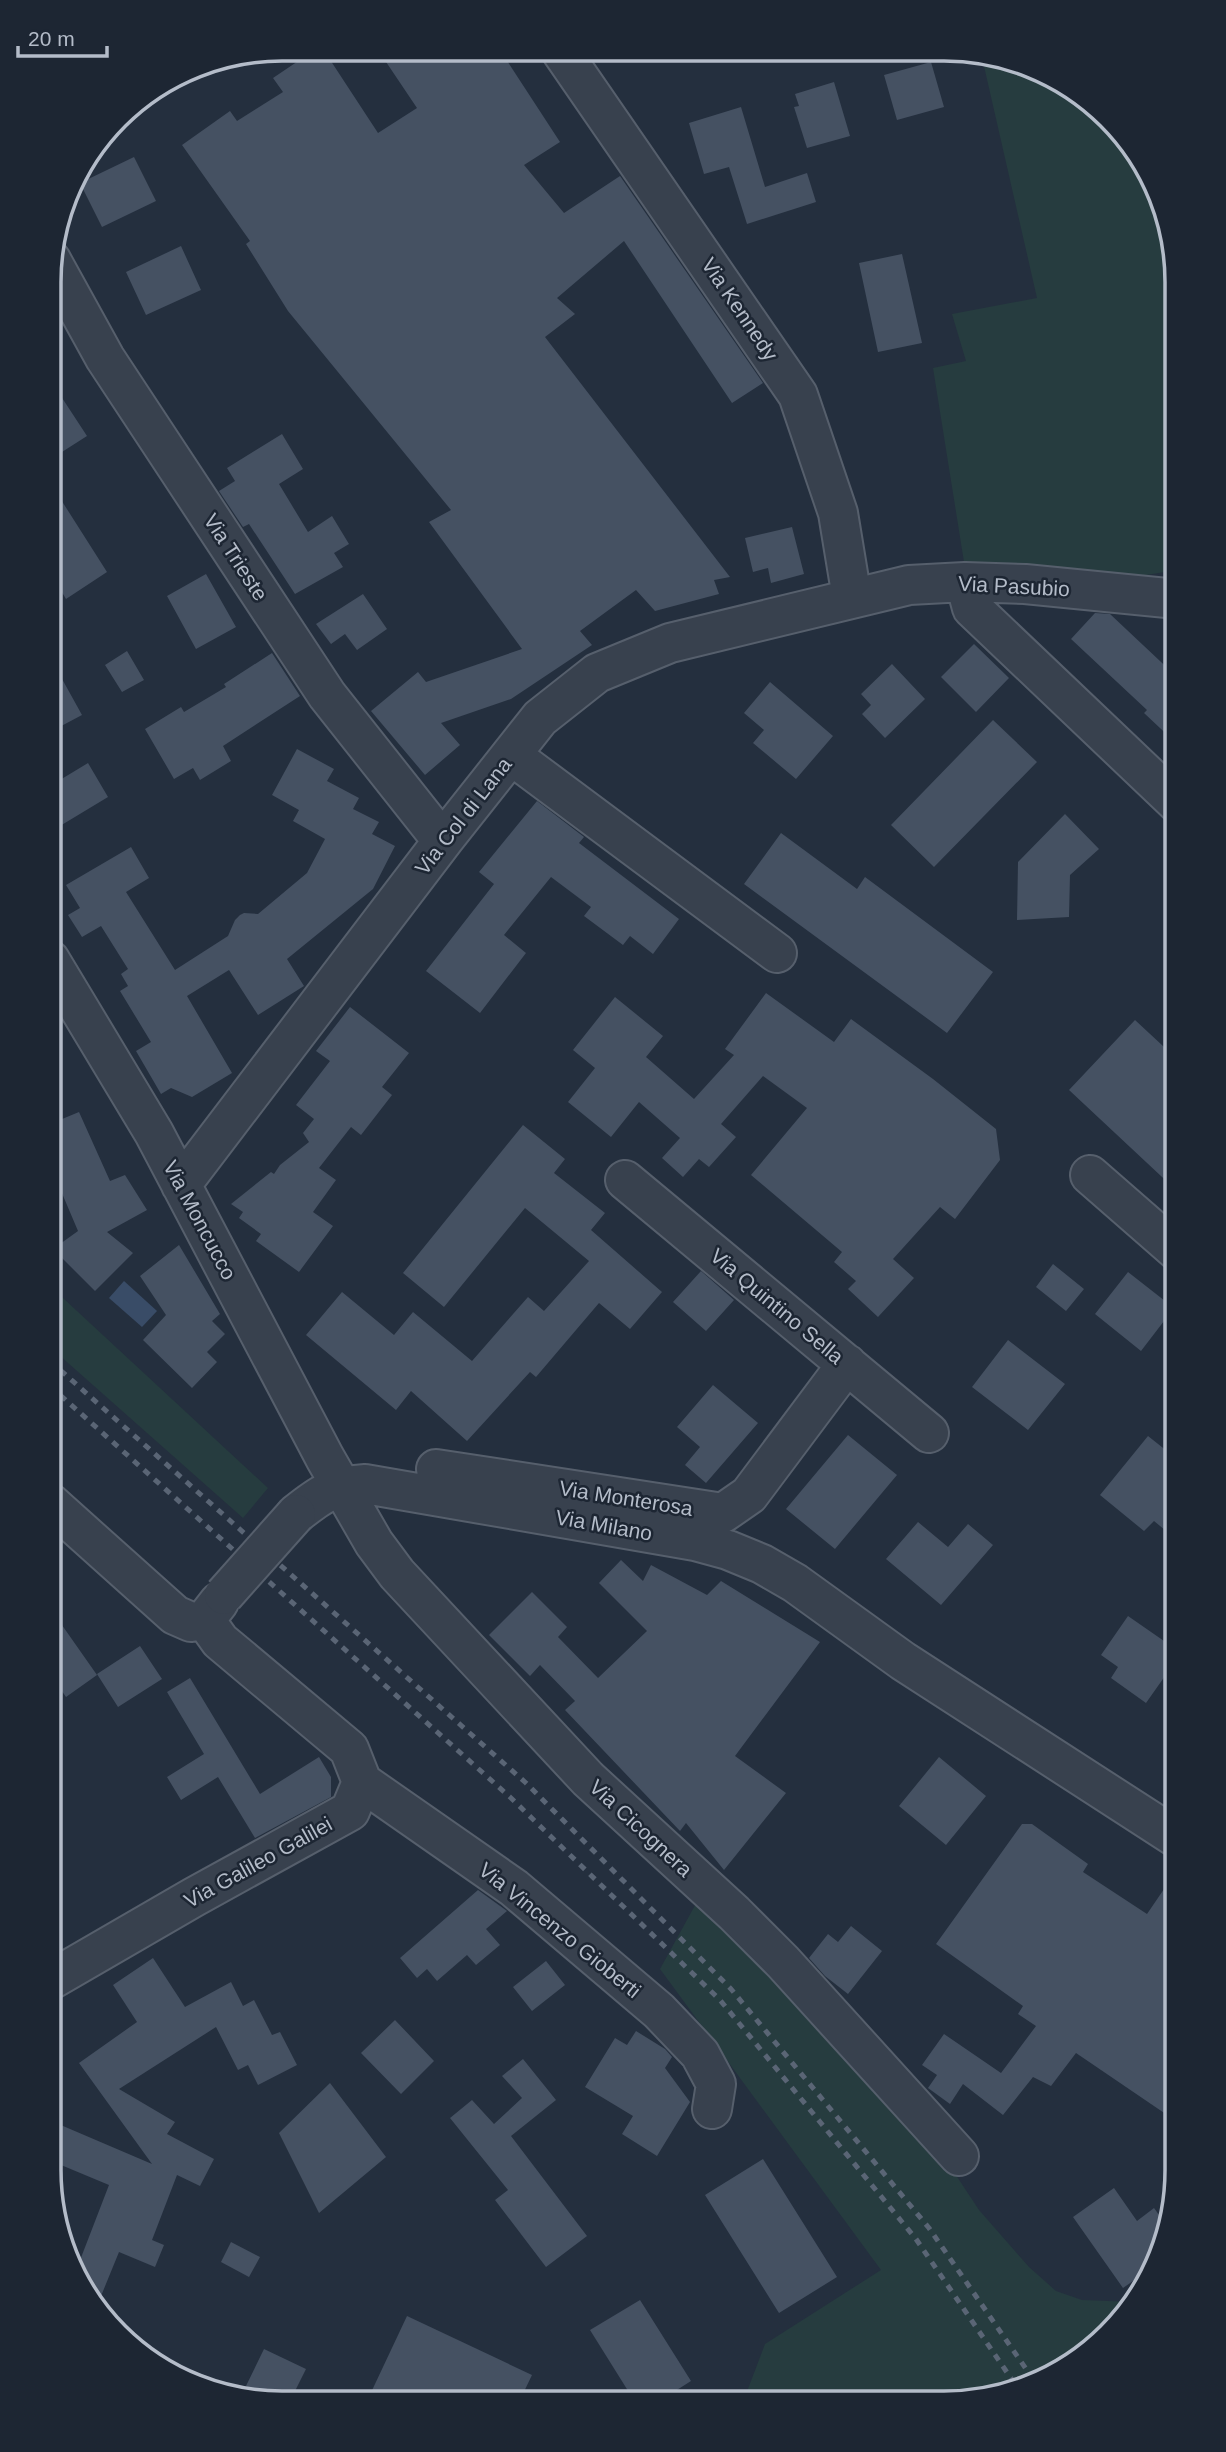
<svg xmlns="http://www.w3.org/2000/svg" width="1226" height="2452" font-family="Arial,sans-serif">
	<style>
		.green { fill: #263c3f }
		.water { fill: #394c67 }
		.building { fill: #455162 }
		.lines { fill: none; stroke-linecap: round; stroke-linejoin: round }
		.minor-casing { stroke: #565f6c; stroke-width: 42 }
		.minor { stroke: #38414e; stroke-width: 38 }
		.rail { stroke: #5a6575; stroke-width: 5; stroke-dasharray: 7 7; stroke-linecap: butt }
		.minor-bridge-casing { stroke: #565f6c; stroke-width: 42; stroke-linecap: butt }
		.minor-bridge { stroke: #38414e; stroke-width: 38 }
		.labels { text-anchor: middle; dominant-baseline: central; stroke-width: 5; stroke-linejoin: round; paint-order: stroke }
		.street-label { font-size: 21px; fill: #b4bcc9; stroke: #1d2633 }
		.rim { fill: none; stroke: #b4bcc9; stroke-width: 3.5 }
	</style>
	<rect width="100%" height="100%" fill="#242f3e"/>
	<path class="green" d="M981 53H989L1098 107 1165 207 1177 282V303L1173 304 1177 326V570L1116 580 964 562 933 368 966 361 952 314 1037 298Z
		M50 1286 268 1488 243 1518 50 1347Z
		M704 1889 944 2157 979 2210 1029 2267 1056 2291 1082 2300 1135 2302 1129 2312 1074 2364 1019 2391 944 2403 743 2402 765 2344 881 2270 660 1969Z"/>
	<path class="water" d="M124 1281 157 1311 142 1327 109 1298Z"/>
	<path class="building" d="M316 49H323L378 133 417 108 378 50H500L560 142 524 165 564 213 620 176 763 383 732 403 624 241 557 298 575 314 545 337 730 577 714 580 719 594 655 611 636 590 580 631 592 645 511 699 441 723 460 745 425 775 371 711 418 672 426 682 522 649 429 522 451 510 288 311 246 244 250 241 182 145 230 111 237 121 283 92 273 78Z
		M931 62 944 107 897 120 884 75Z
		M834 82 850 136 807 148 794 107 799 106 795 94Z
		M741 107 765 187 807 173 816 202 747 224 729 167 704 174 689 123Z
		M134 157 156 201 102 227 80 183Z
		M181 246 201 290 146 315 126 272Z
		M902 254 922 343 878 352 859 263Z
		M51 381 87 436 51 459Z
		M282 434 303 469 279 484 308 532 332 516 349 544 334 553 343 567 295 594 249 524 243 527 219 491 235 481 227 468Z
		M51 484 107 572 66 599 51 574Z
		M792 527 804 574 771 583 768 568 753 572 745 538Z
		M206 574 236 627 196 649 167 596Z
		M363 594 387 629 357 650 345 634 331 644 316 624Z
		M1095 613 1110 614 1177 677V744L1144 713 1147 710 1071 639Z
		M974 644 1009 678 976 712 941 677Z
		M127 651 144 680 122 692 105 665Z
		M272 653 300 696 223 746 231 761 200 780 193 768 174 779 145 729 181 707 184 712 226 687 224 684Z
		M51 659 82 715 50 732V729Z
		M892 664 925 699 885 738 862 714 871 705 861 694Z
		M770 682 833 736 796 779 753 743 764 730 744 713Z
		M993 720 1037 762 934 867 891 825Z
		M297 749 334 769 327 781 359 798 353 809 379 822 372 834 395 846 373 889 287 959 304 986 258 1015 229 970 187 996 232 1073 192 1097 171 1088 161 1094 136 1051 151 1042 120 991 128 986 121 974 128 969 101 926 82 937 68 915 80 908 66 885 131 847 149 878 126 892 175 970 228 936 235 920 240 915 244 913 258 914 307 873 325 839 293 821 299 810 272 795Z
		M88 763 108 797 50 832V786Z
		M537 801 584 837 579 843 679 919 653 954 630 936 623 945 584 916 591 907 551 877 504 935 526 953 480 1013 426 971 494 884 479 872Z
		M1065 814 1099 849 1070 875 1069 917 1017 920 1018 862Z
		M781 833 857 889 865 877 993 972 947 1033 744 884Z
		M766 993 834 1042 851 1019 933 1079 996 1129 1000 1160 955 1219 940 1207 893 1259 914 1278 878 1317 848 1289 856 1281 834 1262 842 1252 751 1175 807 1108 763 1076 721 1124 736 1137 709 1167 699 1159 683 1177 662 1158 680 1138 639 1102 611 1137 568 1102 595 1068 573 1050 615 997 663 1036 646 1057 694 1099 734 1055 725 1049Z
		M350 1007 409 1053 382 1087 392 1095 361 1135 351 1127 319 1168 336 1180 313 1212 333 1226 299 1272 256 1241 261 1234 239 1218 243 1212 231 1204 271 1172 274 1174 280 1165 309 1142 303 1133 314 1119 296 1105 330 1061 316 1051Z
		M1135 1020 1177 1059V1191L1069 1090Z
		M79 1112 110 1181 125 1175 147 1210 107 1232 133 1253 95 1291 53 1249 78 1231 50 1165V1124Z
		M523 1125 565 1159 554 1173 605 1213 591 1230 662 1292 630 1329 599 1303 536 1377 530 1372 467 1441 411 1391 396 1410 306 1335 342 1292 394 1335 413 1312 472 1361 528 1297 544 1311 589 1261 525 1208 444 1307 403 1273Z
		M179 1245 220 1314 212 1321 225 1334 207 1352 217 1362 192 1388 143 1340 166 1315 140 1276Z
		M1053 1264 1084 1289 1066 1311 1036 1287Z
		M701 1271 734 1300 706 1331 673 1302Z
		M1128 1272 1174 1308 1141 1351 1095 1314Z
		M1008 1340 1065 1384 1028 1430 972 1387Z
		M713 1385 758 1423 706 1483 685 1465 700 1447 677 1427Z
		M848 1435 897 1475 835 1549 786 1509Z
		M1148 1436 1177 1459V1540L1154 1521 1144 1531 1100 1495Z
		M918 1522 948 1547 968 1524 993 1545 941 1605 886 1559Z
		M621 1560 643 1581 651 1565 707 1595 721 1581 820 1642 735 1756 786 1793 724 1870 686 1823 680 1831 565 1710 575 1701 540 1665 530 1676 489 1635 532 1592 567 1627 558 1637 598 1678 647 1631 599 1583Z
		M50 1608 97 1675 66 1697 50 1674Z
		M1128 1616 1177 1650V1659L1146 1703 1111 1678 1118 1667 1101 1655Z
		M140 1646 162 1679 118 1707 97 1674Z
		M190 1678 260 1794 319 1757 331 1777V1797L255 1838 218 1777 181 1800 167 1777 204 1754 167 1692Z
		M939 1757 986 1796 946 1845 899 1806Z
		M1022 1824H1032L1088 1864 1083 1872 1147 1914 1177 1870 1176 2121 1076 2053 1051 2086 1033 2077 1003 2115 963 2084 950 2104 928 2088 937 2075 922 2065 944 2034 1001 2073 1036 2026 1018 2014 1023 2006 936 1944Z
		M478 1890 507 1911 486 1929 500 1945 476 1965 467 1955 437 1981 427 1969 417 1978 400 1958Z
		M851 1926 882 1951 848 1994 825 1976 809 1958 828 1934 838 1942Z
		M153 1958 185 2007 231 1982 243 2006 254 2000 272 2035 280 2032 297 2065 258 2085 248 2065 238 2070 216 2027 119 2089 175 2122 167 2134 214 2159 200 2186 177 2175 152 2240 164 2245 155 2267 119 2252 99 2301 77 2268 109 2185 49 2160V2120L152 2164 79 2063 137 2022 113 1985Z
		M546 1961 565 1985 532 2011 513 1987Z
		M395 2020 434 2061 401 2094 361 2053Z
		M636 2031 665 2049 672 2057 665 2068 690 2102 657 2156 622 2134 633 2116 585 2087 615 2038 627 2045Z
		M523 2059 556 2100 511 2136 587 2236 546 2267 495 2200 508 2190 450 2118 472 2100 494 2124 522 2098 502 2076Z
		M330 2083 386 2157 319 2213 279 2133Z
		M763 2159 837 2277 779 2313 705 2195Z
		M1114 2188 1137 2221 1154 2208 1167 2226 1156 2265 1123 2288 1073 2217Z
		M231 2242 260 2257 249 2277 221 2262Z
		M640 2300 691 2381 658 2402H635L590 2330Z
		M407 2316 532 2375 519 2402 367 2401Z
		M264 2349 306 2369 290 2401H251L256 2391 246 2386Z"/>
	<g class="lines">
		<defs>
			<path id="minor" d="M561 51 798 395 838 513 852 598
				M51 260 105 358 327 695 433 829 445 838
				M965 582 972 608 1177 803
				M511 755 777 953
				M50 960 154 1133 325 1458 374 1543 397 1574 588 1779 734 1913 783 1962 959 2156
				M1090 1175 1177 1251
				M625 1180 929 1433
				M181 1185 445 838 540 718 597 673 670 643 909 585 965 582 1025 584 1177 599
				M436 1469 723 1513 749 1495 847 1364
				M50 1503 175 1615 191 1622 205 1620 219 1602
				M296 1514C321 1494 332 1486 365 1484L695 1541 728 1550 762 1564 795 1583 903 1661 1177 1838
				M362 1782 514 1888 659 2011 700 2054 716 2084 712 2109
				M49 1981 194 1897 350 1811 362 1782 349 1749 220 1641 205 1620"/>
		</defs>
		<use href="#minor" class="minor-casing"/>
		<use href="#minor" class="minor"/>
		<path class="rail" d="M50 1361 526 1783 731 1989 929 2228 1035 2382
			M50 1386 511 1798 720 2000 916 2239 1019 2390"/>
		<defs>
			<path id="minor-bridge" d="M224 1595 296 1514"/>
		</defs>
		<use href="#minor-bridge" class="minor-bridge-casing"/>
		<use href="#minor-bridge" class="minor-bridge"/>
	</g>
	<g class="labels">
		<g class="street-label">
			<text transform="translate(740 309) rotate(56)">Via Kennedy</text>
			<text transform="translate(236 557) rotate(57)">Via Trieste</text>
			<text transform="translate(1014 586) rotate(3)">Via Pasubio</text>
			<text transform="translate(463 816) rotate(-52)">Via Col di Lana</text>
			<text transform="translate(200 1220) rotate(62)">Via Moncucco</text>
			<text transform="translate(777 1306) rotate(40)">Via Quintino Sella</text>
			<text transform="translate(626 1498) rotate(9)">Via Monterosa</text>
			<text transform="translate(604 1525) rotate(10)">Via Milano</text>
			<text transform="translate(641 1828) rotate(43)">Via Cicognera</text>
			<text transform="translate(258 1862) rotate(-29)">Via Galileo Galilei</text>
			<text transform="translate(560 1930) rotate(39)">Via Vincenzo Gioberti</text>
		</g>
	</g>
	<path d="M0 0H1226V2452H0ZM282 61H944A221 221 0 0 1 1165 282V2170A221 221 0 0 1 944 2391H282A221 221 0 0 1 61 2170V282A221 221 0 0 1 282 61Z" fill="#1d2633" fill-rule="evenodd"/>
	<path class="rim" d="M282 61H944A221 221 0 0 1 1165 282V2170A221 221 0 0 1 944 2391H282A221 221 0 0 1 61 2170V282A221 221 0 0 1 282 61Z"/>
	<path d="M18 46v10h89v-10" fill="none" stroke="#b4bcc9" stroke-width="3.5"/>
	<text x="28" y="46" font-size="21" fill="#b4bcc9" stroke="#1d2633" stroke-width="5" paint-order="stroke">20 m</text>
</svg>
